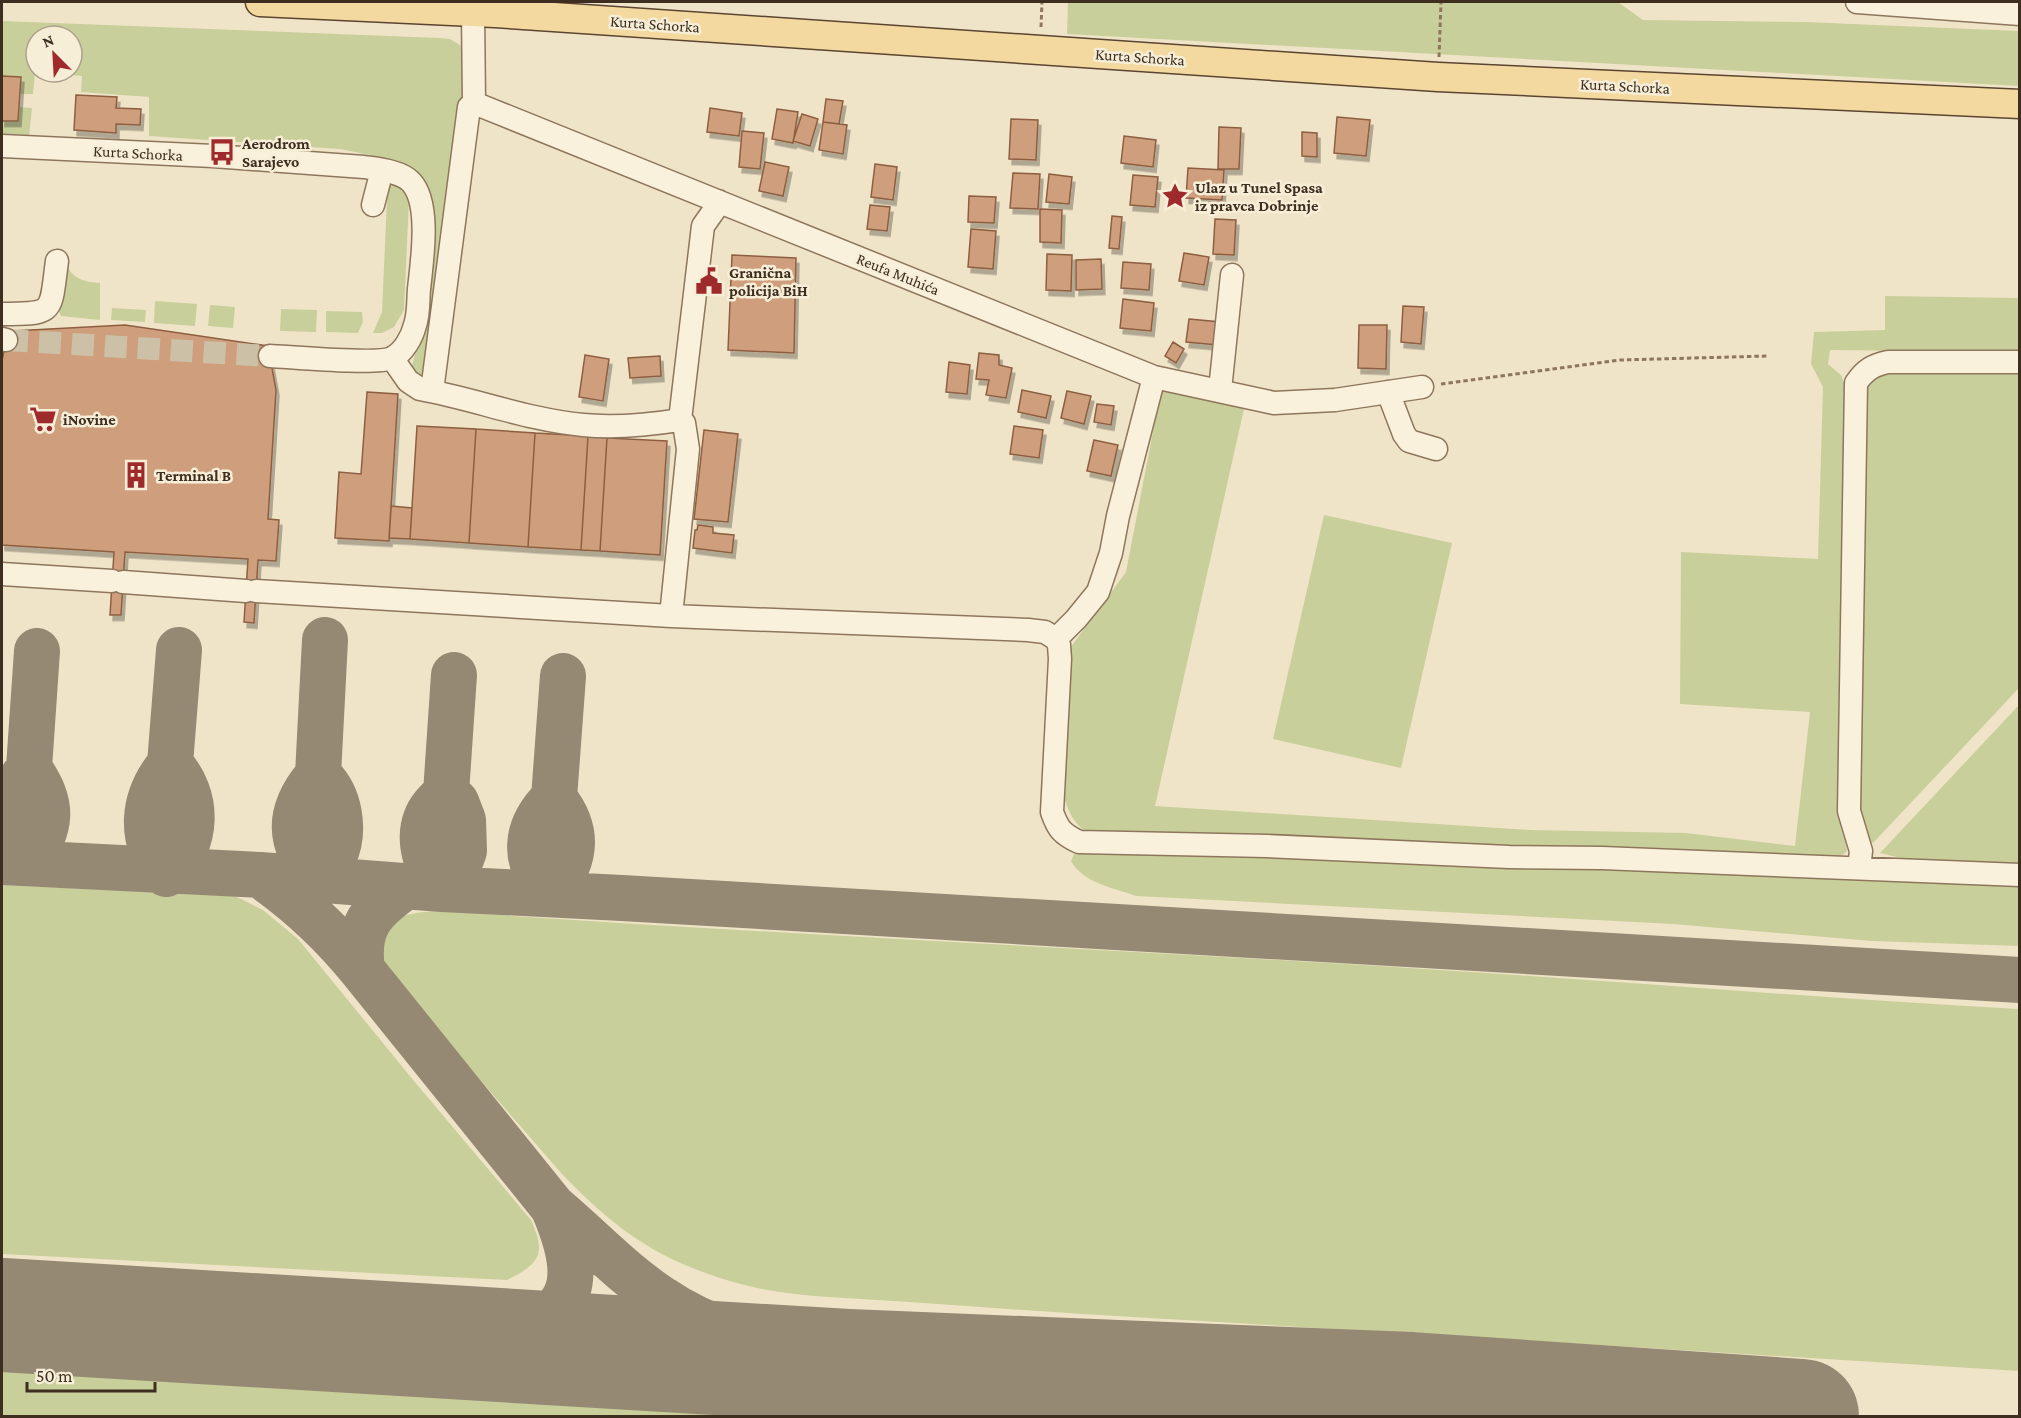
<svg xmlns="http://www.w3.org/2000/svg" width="2021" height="1418" font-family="'Crimson Pro',serif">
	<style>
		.green { fill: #c9cf9b; fill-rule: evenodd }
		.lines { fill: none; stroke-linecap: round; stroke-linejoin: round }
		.taxiway { stroke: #968974; stroke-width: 46 }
		.runway { stroke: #968974; stroke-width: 114 }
		.building { fill: #cf9f7d; stroke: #8d5f41; stroke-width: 1.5; filter: url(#shadow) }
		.minor-tunnel { stroke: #ccc0a6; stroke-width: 22; stroke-dasharray: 22 11; stroke-linecap: butt }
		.minor-casing { stroke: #8d765c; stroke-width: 25 }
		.major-casing { stroke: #5b4430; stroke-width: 31 }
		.path { stroke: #8d765c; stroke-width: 3; stroke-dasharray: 4.5 3; stroke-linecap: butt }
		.minor { stroke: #faf1dc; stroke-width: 22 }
		.major { stroke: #f3d9a0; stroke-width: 28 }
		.labels { text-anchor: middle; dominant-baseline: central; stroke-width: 5; stroke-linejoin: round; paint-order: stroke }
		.street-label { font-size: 16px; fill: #3d2e20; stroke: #f7eed8 }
		.poi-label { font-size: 16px; font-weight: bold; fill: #3d2e20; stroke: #f7eed8; text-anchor: start }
	</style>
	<defs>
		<filter id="shadow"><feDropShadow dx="3" dy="5.5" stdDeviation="0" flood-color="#0004"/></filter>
	</defs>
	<rect width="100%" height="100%" fill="#f0e4c8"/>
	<path class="green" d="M1068 2H1618L1643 20 1805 22 2019 31V86L1067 34Z
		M2 21 440 38 450 39 460 45 465 57 462 126 427 352 420 381 410 376 428 293 421 179 408 166 394 160 340 149 149 136V97L81 92 82 76 35 72 33 94H20V77L2 76ZM36 36H72V72H36Z
		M19 107 32 108 29 137 2 136V121H18Z
		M388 177 402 186 409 200 404 310 394 327 382 333H373L382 312Z
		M62 268H68C75 280 87 282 100 283V320L61 316 58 309Z
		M1885 296 2019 298V352L1830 350 1828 364 1841 375 1847 390 1844 830 1847 851 1839 859 1084 831C1074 821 1069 814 1065 800L1070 648 1126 572 1161 390 1244 409 1155 806 1530 830 1686 833 1795 846 1810 712 1680 704 1681 552 1818 559 1823 387 1811 364 1814 332 1885 330Z
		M155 301 197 304 195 326 154 323Z
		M210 305 235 307 233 328 208 326Z
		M112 308 146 310 145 322 111 320Z
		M281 309 317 310 316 332 280 331Z
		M326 311 362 312 363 322 358 333 326 332Z
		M1879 373H2019V688L1874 842 1870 843 1859 823 1866 389 1870 380Z
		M1324 515 1452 543 1401 768 1273 739Z
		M2019 705V863L1905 859 1880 853Z
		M1089 853 1303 858 2019 882V946L1872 941 1673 924 1136 896C1114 888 1083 883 1071 861L1074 854Z
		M2 885 235 896 263 910 298 939 414 1081 531 1220C547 1255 539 1264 507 1280L2 1254Z
		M440 911C779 935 1118 949 1456 971 1644 983 1832 999 2019 1009V1371C1729 1353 1439 1335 1149 1318 1064 1313 979 1307 894 1301 837 1297 778 1297 723 1279 653 1257 612 1226 562 1174L387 973C366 921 395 913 440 911Z
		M2 1360 123 1366 918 1416H2Z"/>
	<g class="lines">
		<path class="taxiway" d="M170 764C200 796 199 844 166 874 138 838 142 798 170 764Z
			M170 764 179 650
			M29 768C55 806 52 825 28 863L21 855 11 838 7 825V807L12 792 29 768 37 651
			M318 775C340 794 346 830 334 857 331 866 325 873 318 880 288 843 286 812 318 775Z
			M318 775 325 640
			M446 793 456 802 463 820 464 851 456 872 442 889C428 871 417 842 426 819 429 809 439 800 446 793Z
			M446 793 454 675
			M554 798C581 832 576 862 549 894 523 860 523 829 554 798Z
			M554 798 563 676
			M2 862 260 875 442 889 622 898 2020 980
			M260 875C299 902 332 933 362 970
			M406 886C371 911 356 926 362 970L553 1207
			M456 1342C476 1339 496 1337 515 1331 586 1311 577 1263 553 1207 589 1237 623 1274 662 1299 716 1336 785 1349 847 1366"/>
		<path class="runway" d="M2 1315 847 1366 1411 1389 1802 1416"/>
	</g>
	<path class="building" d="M2 76 21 77 18 121H2Z
		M76 95 117 97 116 108 141 109 140 125 116 124V133L74 130Z
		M826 99 843 101 839 124 823 122Z
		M710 108 742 113 739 136 707 132Z
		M777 109 798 112 793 143 772 139Z
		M802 114 818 119 810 146 793 141Z
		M1337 117 1370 120 1366 156 1334 153Z
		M1011 119 1038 120 1036 160 1009 159Z
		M823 122 847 125 843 154 819 150Z
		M1219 127 1241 128 1239 169H1218Z
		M742 131 764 133 760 169 739 167Z
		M1302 132 1317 133V157L1302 156Z
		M1124 136 1156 140 1153 167 1121 163Z
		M765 162 789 167 783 196 759 191Z
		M875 164 897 167 893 200 871 197Z
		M1188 168 1224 170 1222 200 1186 198Z
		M1013 173 1040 174 1038 209 1010 208Z
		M1049 174 1072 177 1069 204 1046 202Z
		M1133 175 1158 177 1155 207 1130 205Z
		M969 196 996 197 994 223 968 222Z
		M870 205 890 207 887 231 867 229Z
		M1040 209 1062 210 1061 243 1040 242Z
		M1112 216 1122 217 1119 249 1109 248Z
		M1215 219 1236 220 1234 255 1213 254Z
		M971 229 996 231 993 269 968 267Z
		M1184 253 1209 257 1204 285 1179 281Z
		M1047 254 1072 255 1071 291 1046 290Z
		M732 255 796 258 794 353 728 350Z
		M1101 259 1102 289 1076 290V260Z
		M1123 262 1151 264 1149 290 1121 288Z
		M1123 299 1154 303 1151 331 1120 328Z
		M1403 306 1424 307 1421 344 1401 342Z
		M1189 319 1221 322 1218 345 1186 342Z
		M125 325 268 346 276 390 268 519 279 520 276 561 258 560 254 623 244 622 248 559 125 552 121 615H110L114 552 2 545V361L6 340 12 331Z
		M1359 325H1387L1386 369 1358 368Z
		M1173 342 1184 349 1176 363 1165 356Z
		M979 353 999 355V365L1012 368 1006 398 986 395 989 380 976 379Z
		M585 355 609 359 603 401 579 397Z
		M660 356 661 376 630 378 628 358Z
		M949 362 970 365 967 394 946 392Z
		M1022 390 1051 396 1046 418 1018 412Z
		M1067 391 1091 396 1084 424 1061 418Z
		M367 392 398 394 389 541 335 538 339 472 361 474Z
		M1097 404 1114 406 1111 425 1094 422Z
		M417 426 476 429 469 543 410 539Z
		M1014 426 1043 430 1039 458 1010 454Z
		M476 429 535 433 528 547 469 543Z
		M704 430 738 434 728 522 694 519Z
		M535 433 588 436 581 550 528 547Z
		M588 436 607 438 600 551 581 550Z
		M607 438 667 441 660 555 600 551Z
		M1094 440 1118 445 1111 476 1087 471Z
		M391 506 412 508 410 539 389 538Z
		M698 525 713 527V533L734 535 732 553 693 548 695 530H697Z"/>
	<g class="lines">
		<path class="minor-tunnel" d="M6 340 270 356"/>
		<defs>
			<path id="minor" d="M1857 2 2020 14
				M473 12 474 103 1154 377 1274 403 1335 400 1422 387
				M2 146 213 156 364 167C377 169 401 171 411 182 431 203 422 261 419 289 418 300 419 314 415 325 412 337 404 352 392 358 377 365 292 357 270 356
				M373 205 382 170
				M2 314C56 314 50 313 57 261
				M2 339 6 340
				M392 358 408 381 420 389C475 399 528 420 583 425 615 428 648 425 680 420L684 423 688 449 671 616 1028 630 1045 632 1056 639 1076 619 1098 592 1111 553 1118 516 1154 377
				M1220 390 1232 275
				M432 391 469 107 474 103
				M1388 392 1404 434 1409 441 1436 449
				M680 420 703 226 715 209 718 201
				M2 574 112 581
				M123 582 246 591
				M256 591 671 616
				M1056 639 1059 645 1060 659 1052 812C1058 829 1062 834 1079 842L1267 846 1509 857 1602 858 2020 875
				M1859 868 1861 851 1849 811 1856 383C1865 370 1873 365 1888 362H2020"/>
			<path id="major" d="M260 2 495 13 1438 77 2020 104"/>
		</defs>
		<use href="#minor" class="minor-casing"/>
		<use href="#major" class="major-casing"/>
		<path class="path" d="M1041 27 1042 2
			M1439 57 1441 2
			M1441 384 1620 360 1768 356"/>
		<use href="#minor" class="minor"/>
		<use href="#major" class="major"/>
	</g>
	<defs>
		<symbol id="bus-bare" viewBox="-9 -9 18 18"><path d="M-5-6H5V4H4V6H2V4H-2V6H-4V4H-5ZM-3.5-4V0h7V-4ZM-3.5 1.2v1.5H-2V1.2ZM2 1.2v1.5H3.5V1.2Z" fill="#9e2a2b" stroke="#f7eed8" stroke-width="2.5" paint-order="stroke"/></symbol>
		<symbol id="sight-bare" viewBox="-9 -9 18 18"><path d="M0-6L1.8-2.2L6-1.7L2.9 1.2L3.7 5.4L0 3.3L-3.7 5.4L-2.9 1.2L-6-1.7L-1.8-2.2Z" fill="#9e2a2b" stroke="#f7eed8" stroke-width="2.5" paint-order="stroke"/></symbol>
		<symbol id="civic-bare" viewBox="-9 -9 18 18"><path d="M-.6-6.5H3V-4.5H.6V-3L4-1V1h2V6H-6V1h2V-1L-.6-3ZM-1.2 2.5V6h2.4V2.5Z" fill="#9e2a2b" stroke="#f7eed8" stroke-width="2.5" paint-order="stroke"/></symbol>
		<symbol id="supermarket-bare" viewBox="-9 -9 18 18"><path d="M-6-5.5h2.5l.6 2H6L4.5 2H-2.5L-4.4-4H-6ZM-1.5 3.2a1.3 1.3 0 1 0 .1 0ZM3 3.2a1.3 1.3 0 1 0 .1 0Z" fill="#9e2a2b" stroke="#f7eed8" stroke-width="2.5" paint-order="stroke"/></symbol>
		<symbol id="building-bare" viewBox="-9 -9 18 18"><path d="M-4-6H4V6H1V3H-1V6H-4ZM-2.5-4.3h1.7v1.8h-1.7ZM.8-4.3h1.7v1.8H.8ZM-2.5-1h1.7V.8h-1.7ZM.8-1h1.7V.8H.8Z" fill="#9e2a2b" stroke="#f7eed8" stroke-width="2.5" paint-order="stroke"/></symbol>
	</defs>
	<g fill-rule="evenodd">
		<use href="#bus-bare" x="203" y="133" width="38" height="38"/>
		<use href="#sight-bare" x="1156" y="177" width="38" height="38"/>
		<use href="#civic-bare" x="690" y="262" width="38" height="38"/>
		<use href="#supermarket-bare" x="24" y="400" width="38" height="38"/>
		<use href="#building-bare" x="117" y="456" width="38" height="38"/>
	</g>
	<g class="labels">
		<g class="street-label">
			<text transform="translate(655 24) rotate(4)">Kurta Schorka</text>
			<text transform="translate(1140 57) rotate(4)">Kurta Schorka</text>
			<text transform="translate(1625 86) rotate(3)">Kurta Schorka</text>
			<text transform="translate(138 153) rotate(3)">Kurta Schorka</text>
			<text transform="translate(898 274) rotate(22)">Reufa Muhića</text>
		</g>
		<g class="poi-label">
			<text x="242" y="143">Aerodrom<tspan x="242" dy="18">Sarajevo</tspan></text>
			<text x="1195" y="187">Ulaz u Tunel Spasa<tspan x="1195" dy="18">iz pravca Dobrinje</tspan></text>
			<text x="729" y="272">Granična<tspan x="729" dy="18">policija BiH</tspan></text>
			<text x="63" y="419">iNovine</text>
			<text x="156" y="475">Terminal B</text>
		</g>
	</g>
	<rect width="2021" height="1418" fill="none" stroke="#3d2e20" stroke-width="6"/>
	<g transform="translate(54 54) rotate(336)"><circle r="28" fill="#f7eed8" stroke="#ada18e" stroke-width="1.5"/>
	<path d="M0-4.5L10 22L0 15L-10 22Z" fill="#9e2a2b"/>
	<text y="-9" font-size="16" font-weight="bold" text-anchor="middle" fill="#3d2e20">N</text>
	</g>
	<path d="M27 1382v9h128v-9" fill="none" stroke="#3d2e20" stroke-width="3"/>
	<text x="36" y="1382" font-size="18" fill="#3d2e20" stroke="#f7eed8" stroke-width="4.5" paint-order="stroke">50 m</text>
</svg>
